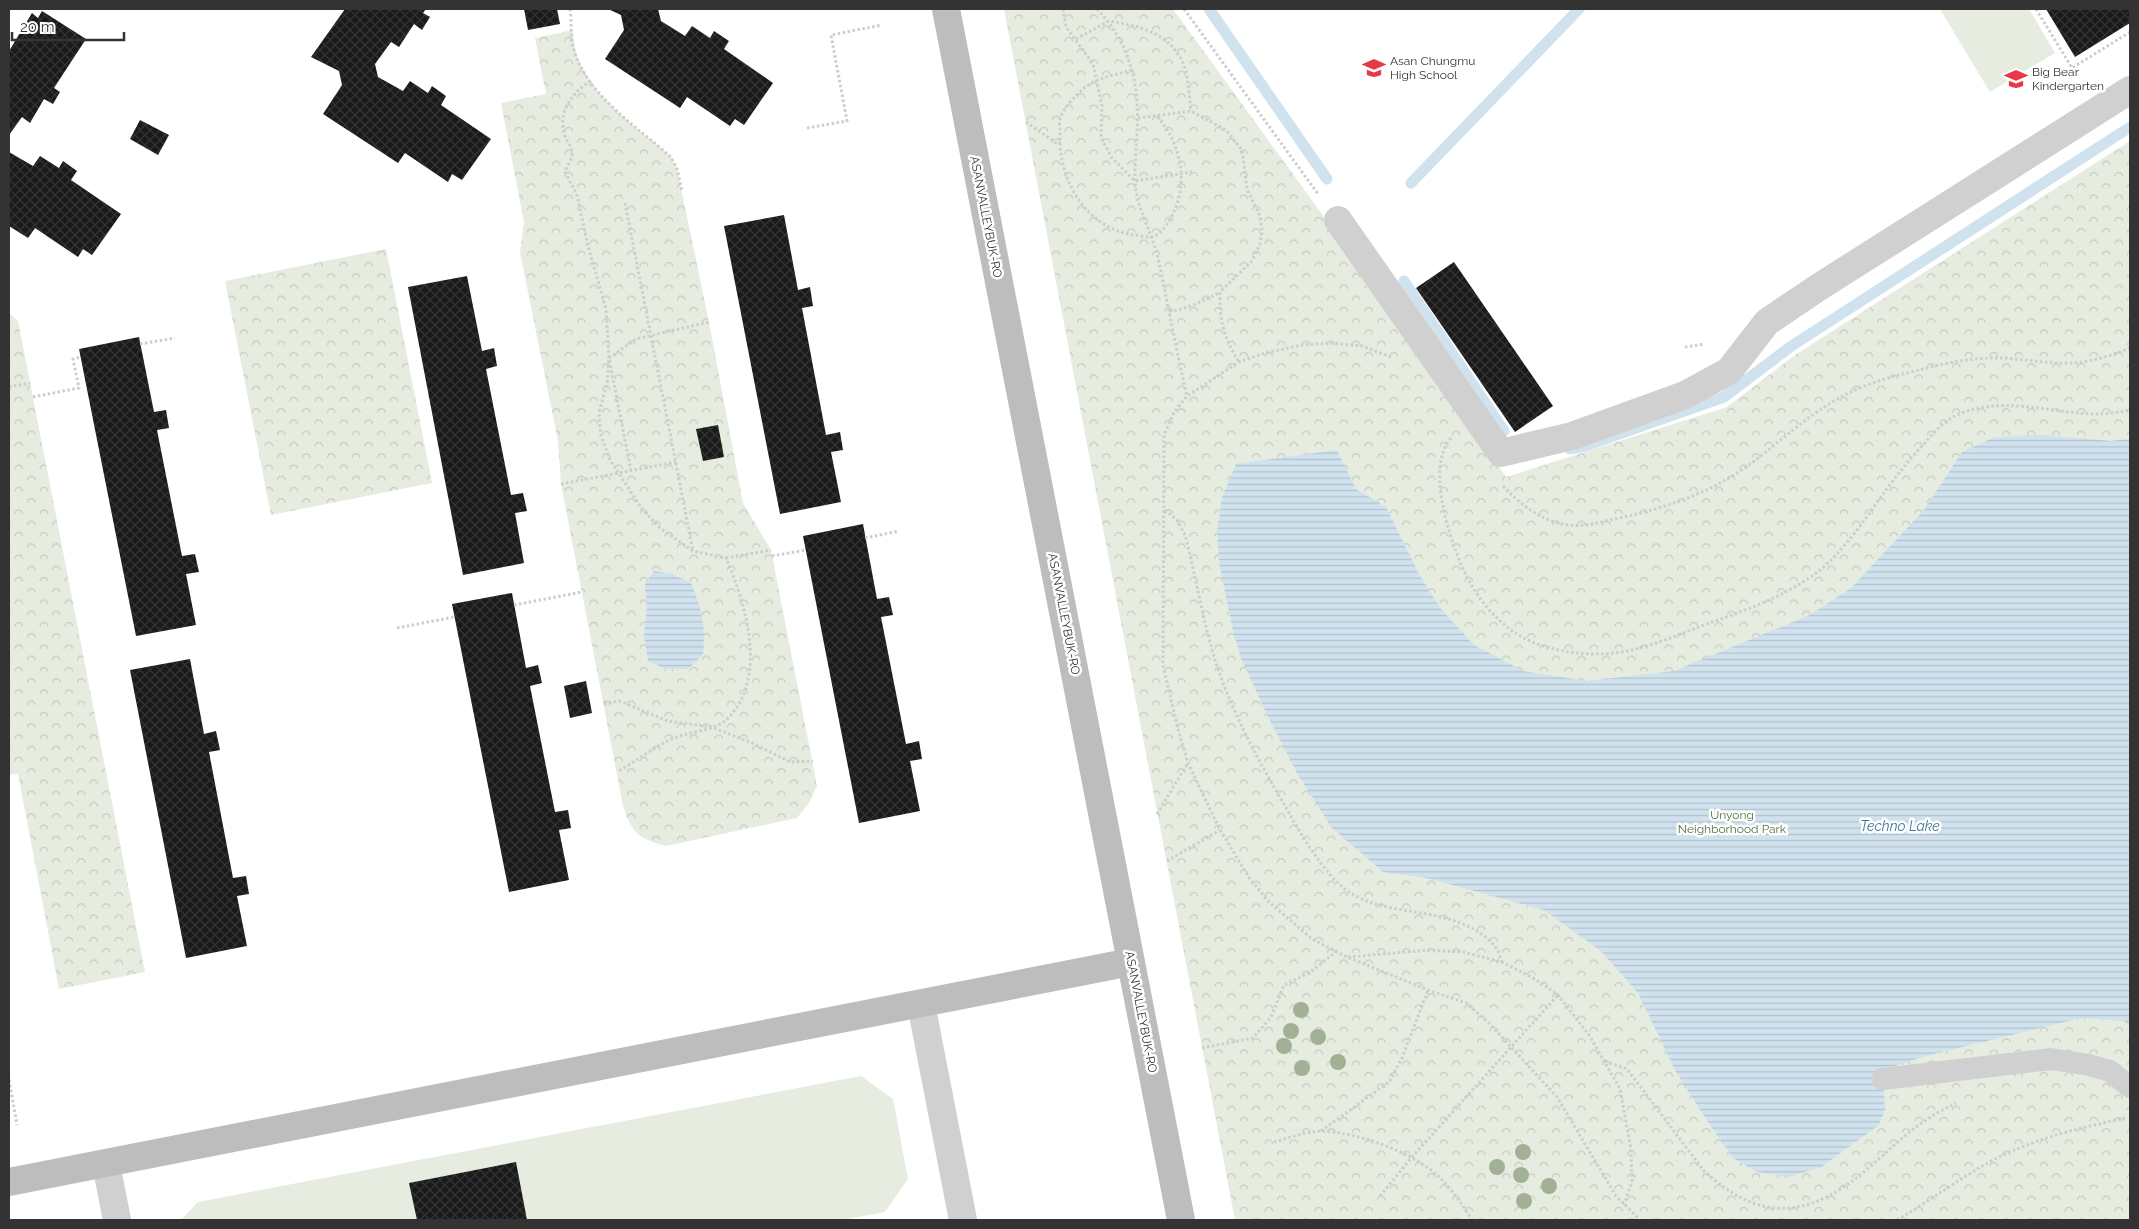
<svg xmlns="http://www.w3.org/2000/svg" width="2139" height="1229" font-family="Raleway,sans-serif">
	<style>
		.grass { fill: #e6ecdf }
		.forest { fill: url(#forest-crowns) }
		.water { fill: url(#water-rules) }
		.lines { fill: none; stroke-linecap: round; stroke-linejoin: round }
		.stream { stroke: #cfe2ee; stroke-width: 11 }
		.building { fill: url(#building-cross-hatch) }
		.path { stroke: #cdcdcd; stroke-width: 3; stroke-dasharray: 2.5 2.5; stroke-linecap: butt }
		.lane { stroke: #d0d0d0; stroke-width: 22 }
		.street { stroke: #d0d0d0; stroke-width: 28 }
		.secondary { stroke: #bdbdbd; stroke-width: 28 }
		.tree { fill: #a2b095 }
		.labels { text-anchor: middle; dominant-baseline: central; stroke-width: 5; stroke-linejoin: round; paint-order: stroke }
		.poi-label { font-size: 12px; fill: #333; stroke: #fff; text-anchor: start }
		.street-label { font-size: 12px; fill: #333; stroke: #fff }
		.park-label { font-size: 12px; fill: #56703f; stroke: #fff }
		.water-label { font-size: 14px; font-style: italic; fill: #3f7597; stroke: #fff }
	</style>
	<defs>
		<pattern id="forest-crowns" width="20" height="18" patternUnits="userSpaceOnUse" patternTransform="scale(1.25)"><rect width="20" height="18" fill="#e6ecdf"/><path d="M2 6a3 3 0 1 1 6 0M12 15a3 3 0 1 1 6 0" fill="none" stroke="#c6cbc0"/></pattern>
		<pattern id="water-rules" width="6" height="5" patternUnits="userSpaceOnUse" patternTransform="scale(1.25)"><rect width="6" height="5" fill="#cfe2ee"/><path d="M0 2.5h6" fill="none" stroke="#b2c2cd"/></pattern>
		<pattern id="building-cross-hatch" width="8" height="8" patternUnits="userSpaceOnUse" patternTransform="scale(1.25)"><rect width="8" height="8" fill="#1a1a1a"/><path d="M0 0l8 8M0 8l8-8" fill="none" stroke="#333"/></pattern>
	</defs>
	<rect width="100%" height="100%" fill="#fff"/>
	<path class="grass" d="M1940 9H2029L2055 53 1990 92Z
		M861 1076 893 1099 908 1179 885 1212 842 1220H181L198 1202Z"/>
	<path class="forest" d="M1004 9H1173L1417 345 1506 477 1727 407 1795 355 2130 141V1220H1235Z
		M573 30C574 88 632 122 671 157L677 169 709 322 743 503 771 550 817 786 809 803 797 818 666 846C637 838 633 834 623 806L561 484 558 441 520 252 524 222 501 103 546 94 535 38Z
		M386 249 432 483 271 515 225 281Z
		M9 313 18 321 145 972 59 989 18 774 9 775Z"/>
	<path class="water" d="M2042 435 2111 441 2130 439V1027L2124 1021 2081 1018 1929 1055 1882 1070 1885 1109 1879 1125 1821 1167 1789 1177 1757 1172 1733 1158 1708 1122 1676 1072 1638 993 1601 951 1544 910 1427 878 1383 872 1332 828 1298 775 1267 715 1241 658 1233 631 1219 563 1217 532 1222 497 1236 464 1337 450 1356 489 1386 507 1419 574 1440 608 1474 645 1523 671 1587 681 1674 671 1810 615 1851 588 1924 510 1962 452 1995 437Z
		M654 571 672 574 691 583C702 610 706 626 703 655L688 669H666L648 661 644 635 647 606 645 584Z"/>
	<g class="lines">
		<path class="stream" d="M1209 9 1327 179
			M1411 183 1579 9
			M1404 281 1504 431
			M1570 449 1585 446 1724 397 1790 347 2130 127"/>
	</g>
	<path class="building" d="M345 9H426L423 13 430 17 422 30 414 24 399 47 391 42 375 64 378 77 403 91 410 81 428 93 432 86 446 96 441 105 491 139 462 180 452 174 448 182 405 153 398 163 323 114 342 85 339 71 311 57Z
		M524 9H557L560 24 528 30Z
		M608 9H658L661 21 685 36 692 26 710 38 714 31 729 41 724 49 773 83 744 125 735 119 730 126 687 97 680 108 605 59 624 30 621 15Z
		M2046 9H2130V23L2075 57Z
		M42 11 86 39 54 88 60 92 53 104 44 99 30 123 22 117 9 135V51L32 13 38 18Z
		M140 120 169 135 158 155 130 139Z
		M9 152 33 166 40 156 59 168 63 161 77 171 71 180 121 214 92 255 83 249 78 257 35 228 28 238 9 226Z
		M784 215 798 290 810 287 813 306 802 308 826 435 840 432 843 450 831 452 841 502 780 514 724 226Z
		M1454 262 1553 406 1515 432 1416 288Z
		M467 276 482 351 494 348 497 366 486 369 511 495 523 493 527 511 515 513 524 563 463 575 408 287Z
		M139 337 154 412 166 410 169 428 157 430 182 556 195 554 199 572 186 574 196 625 136 636 79 349Z
		M718 425 724 457 703 461 696 429Z
		M863 524 877 599 889 597 893 615 881 617 906 744 919 741 922 759 910 761 920 811 859 823 803 536Z
		M512 593 526 668 538 665 542 683 530 686 555 812 568 810 571 828 559 830 569 880 509 892 452 604Z
		M190 659 204 734 216 731 220 750 209 752 233 878 246 876 249 894 237 896 247 946 186 958 130 670Z
		M586 681 592 713 570 718 564 686Z
		M516 1162 527 1220H417L409 1183Z"/>
	<g class="lines">
		<path class="path" d="M570 9C572 21 570 35 573 47 585 94 636 126 671 157L677 169 682 191
			M1063 9 1066 27 1093 64 1102 106 1101 137 1112 158 1135 181 1192 172
			M1097 9C1131 44 1140 87 1137 135 1136 155 1133 176 1137 196 1142 217 1153 237 1158 258 1168 304 1176 350 1187 396
			M1184 9 1318 194
			M2036 9 2072 68 2130 32
			M1076 39 1109 21C1141 26 1173 34 1185 68 1189 81 1189 97 1191 111
			M1132 70C1116 75 1097 77 1083 89 1075 96 1063 108 1060 119 1059 123 1060 129 1060 134 1058 180 1086 228 1134 235 1139 235 1147 238 1152 237 1166 233 1176 209 1179 197 1186 168 1176 138 1157 116
			M591 81C571 93 557 113 565 136 567 142 572 146 572 154 572 159 567 166 565 172L577 195 588 246 606 309 609 358 607 383 599 413 601 436 610 460 642 509 660 528 693 551 726 558C746 604 769 680 726 720 716 729 697 731 683 735 659 742 639 760 617 772
			M1138 118 1191 111 1226 130 1242 150 1247 189 1260 216 1262 231 1260 244 1252 261 1220 292
			M1026 122 1059 145
			M807 128 847 121 831 35 882 25
			M625 203 693 551
			M1169 311C1189 309 1203 301 1220 292 1219 320 1224 338 1239 362
			M140 344 175 338
			M1685 347 1705 344
			M1391 357 1362 346 1330 343 1302 345 1265 353 1239 362 1187 396 1174 412 1164 435 1163 665 1178 729 1188 763 1220 830 1250 879 1269 902 1312 939 1347 957 1428 990 1466 1003 1487 1021 1557 1097 1616 1196 1640 1220
			M9 387 30 383
			M33 397 79 388 73 359 81 357
			M1451 438C1427 465 1447 530 1459 559 1469 586 1488 613 1511 630 1542 653 1595 659 1632 650 1658 644 1682 633 1707 624 1746 610 1787 596 1820 570 1836 557 1849 540 1861 525 1881 497 1900 469 1924 444 1934 432 1945 420 1959 414 2005 395 2052 414 2098 414 2108 414 2120 412 2130 410
			M631 471 609 358 636 339 709 322
			M561 484 676 462
			M1503 486C1521 505 1542 522 1569 525 1582 527 1598 523 1610 520 1654 511 1695 499 1734 475 1769 453 1798 422 1834 401 1860 385 1890 377 1919 370 1941 364 1966 359 1989 358 2012 357 2034 362 2057 363 2082 365 2108 357 2130 348
			M1165 510 1177 520 1185 535C1196 577 1203 622 1216 663 1233 714 1258 760 1285 806 1299 831 1318 864 1339 884 1380 923 1452 900 1494 945 1498 949 1500 957 1502 962
			M865 538 899 531
			M772 556 806 550
			M726 558 771 550
			M514 605 582 592
			M397 628 454 617
			M604 704 619 701 668 721 712 727 754 744 790 762 813 761
			M1157 814 1188 763
			M1167 861 1220 830
			M1348 957 1429 950 1463 952 1502 962 1535 979 1558 995 1589 1035 1620 1089 1631 1149 1632 1181 1624 1205
			M1202 1048 1253 1038 1271 1017 1284 985 1309 973 1337 951
			M1605 1061 1627 1069 1704 1171C1747 1210 1787 1222 1839 1190 1872 1170 1897 1138 1929 1118 1937 1112 1947 1108 1956 1103
			M9 1080 17 1125
			M1321 1131 1389 1082 1402 1058 1428 990
			M1274 1142C1289 1138 1307 1131 1323 1131 1358 1133 1410 1151 1437 1175 1451 1188 1462 1204 1472 1220
			M1380 1196 1412 1157 1558 995
			M1897 1220C1929 1201 1959 1179 1991 1161 2033 1139 2079 1128 2125 1118"/>
		<path class="lane" d="M1883 1079 2051 1059 2089 1065 2110 1071 2130 1087"/>
		<path class="street" d="M1338 220 1501 453 1572 436 1685 395 1729 371 1767 322 1819 287 2130 90
			M921 1004 963 1220
			M106 1164 117 1220"/>
		<path class="secondary" d="M946 9 1181 1220
			M9 1182 1131 962"/>
	</g>
	<g class="tree">
		<circle cx="1301" cy="1010" r="8"/>
		<circle cx="1291" cy="1031" r="8"/>
		<circle cx="1318" cy="1037" r="8"/>
		<circle cx="1284" cy="1046" r="8"/>
		<circle cx="1338" cy="1062" r="8"/>
		<circle cx="1302" cy="1068" r="8"/>
		<circle cx="1523" cy="1152" r="8"/>
		<circle cx="1497" cy="1167" r="8"/>
		<circle cx="1521" cy="1175" r="8"/>
		<circle cx="1549" cy="1186" r="8"/>
		<circle cx="1524" cy="1201" r="8"/>
	</g>
	<defs>
		<symbol id="school-bare" viewBox="-9 -9 18 18"><path d="M0-5L7-2L0 1L-7-2ZM-4 1L0 2.5L4 1V4Q0 6-4 4Z" fill="#e63946" stroke="#fff" stroke-width="2.5" paint-order="stroke"/></symbol>
	</defs>
	<g fill-rule="evenodd">
		<use href="#school-bare" x="1358" y="52" width="32" height="32"/>
		<use href="#school-bare" x="2000" y="63" width="32" height="32"/>
	</g>
	<g class="labels">
		<g class="poi-label">
			<text x="1390" y="61">Asan Chungmu<tspan x="1390" dy="14">High School</tspan></text>
			<text x="2032" y="72">Big Bear<tspan x="2032" dy="14">Kindergarten</tspan></text>
		</g>
		<g class="street-label">
			<text transform="translate(986 217) rotate(79)">ASANVALLEYBUK-RO</text>
			<text transform="translate(1064 614) rotate(79)">ASANVALLEYBUK-RO</text>
			<text transform="translate(1141 1012) rotate(79)">ASANVALLEYBUK-RO</text>
		</g>
		<g class="park-label">
			<text x="1732" y="815">Unyong<tspan x="1732" dy="14">Neighborhood Park</tspan></text>
		</g>
		<g class="water-label">
			<text x="1900" y="826">Techno Lake</text>
		</g>
	</g>
	<rect width="2139" height="1229" fill="none" stroke="#333333" stroke-width="20"/>
	<path d="M12 32v8h112v-8" fill="none" stroke="#333333" stroke-width="2.5"/>
	<text x="20" y="32" font-size="15" fill="#333333" stroke="#ffffff" stroke-width="4" paint-order="stroke">20 m</text>
</svg>
